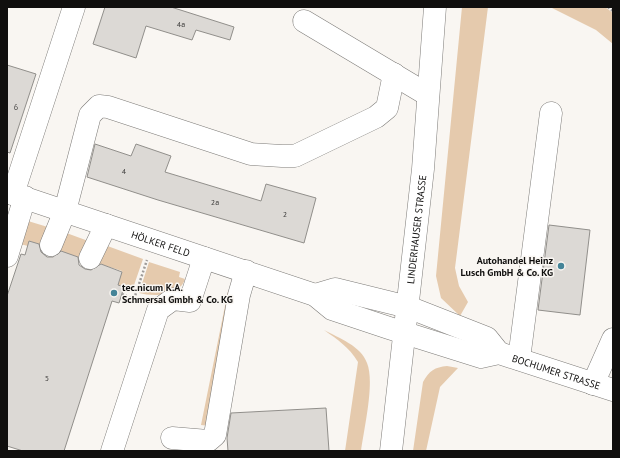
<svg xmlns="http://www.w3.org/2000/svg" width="620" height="458" font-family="'PT Sans',sans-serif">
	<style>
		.green { fill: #e5caad }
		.building { fill: #dcd9d5; stroke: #918f8b }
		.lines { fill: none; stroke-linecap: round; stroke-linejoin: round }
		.minor-casing { stroke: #7d7b78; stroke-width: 23 }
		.major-casing { stroke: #7d7b78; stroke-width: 23 }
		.path { stroke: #9e9b99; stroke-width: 2.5; stroke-dasharray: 2 2; stroke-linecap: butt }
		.minor { stroke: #fff; stroke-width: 22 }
		.major { stroke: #fff; stroke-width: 22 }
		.poi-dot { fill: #448498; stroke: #f9f6f2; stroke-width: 1.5 }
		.labels { text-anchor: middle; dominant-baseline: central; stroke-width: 3; stroke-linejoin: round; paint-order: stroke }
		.number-label { font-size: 8px; fill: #434240 }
		.street-label { font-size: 10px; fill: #100f0e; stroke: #f9f6f2 }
		.poi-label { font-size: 10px; font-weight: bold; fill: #100f0e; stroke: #f9f6f2; text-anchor: end }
	</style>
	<rect width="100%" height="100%" fill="#f9f6f2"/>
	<path class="green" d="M462 7H488L455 268 459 286 468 302 460 316 441 298 436 276Z
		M550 7H605L613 13V44L596 30Z
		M28 221 51 228 45 246 29 241 28 246 20 244Z
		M61 231 91 242 84 259 54 249Z
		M102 244 143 259 132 291 118 285 122 271 94 262Z
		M149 262 180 272 179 277 185 279C180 296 154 297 139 293Z
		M228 291 231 292 210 426 201 425Z
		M324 330C339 338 361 346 367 363 375 382 364 429 361 451H345L358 362C349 347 338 340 324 330Z
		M447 366 458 368 440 387 426 451H413L423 382C429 371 435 367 447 366Z"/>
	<path class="building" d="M105 7H171L234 27 230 40 196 30 192 40 146 26 136 58 93 44Z
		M7 65 36 74 10 153 7 152Z
		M95 144 131 156 136 144 171 156 165 172 261 201 266 184 316 198 304 243 158 200 87 177Z
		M549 225 590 230 580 315 538 310Z
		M29 241 39 244 41 252 47 257H53L61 251 78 257 79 265 85 269 91 270 101 264 122 272 118 285 124 287 119 303 112 301 64 451H23L7 446V296L21 254 25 255Z
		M326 408 329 451H228L227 438 231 413Z"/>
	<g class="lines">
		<defs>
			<g id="minor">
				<path d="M304 21 428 95"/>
				<path id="s1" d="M7 192 315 295 332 309 389 328 481 357 499 353 613 390"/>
				<path d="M13 194 74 7"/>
				<path d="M51 245 65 211 90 115 99 106 108 107 251 154 282 156H295L376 117 387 108 394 74"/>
				<path d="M7 256 25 197"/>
				<path d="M90 258 106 225"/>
				<path d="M315 295 335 289 408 307 487 338 499 353"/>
				<path d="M519 359 551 113"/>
				<path d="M593 384 613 339"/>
				<path d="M172 438 208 441 215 435 239 295 246 271"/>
				<path d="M112 451 158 310 173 299 190 301 204 258"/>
			</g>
			<g id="major">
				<path id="s2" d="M391 451 423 169 435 7"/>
			</g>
		</defs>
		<use href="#minor" class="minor-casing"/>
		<use href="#major" class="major-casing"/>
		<path class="path" d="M608 7 613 11
			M122 294 140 302
			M134 299 147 260"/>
		<use href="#minor" class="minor"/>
		<use href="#major" class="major"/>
	</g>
	<g class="poi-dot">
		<circle cx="561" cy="266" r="4"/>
		<circle cx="114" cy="293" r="4"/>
	</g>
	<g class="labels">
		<g class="number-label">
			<text x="181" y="24">4a</text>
			<text x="16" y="107">6</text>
			<text x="124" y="171">4</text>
			<text x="215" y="202">2a</text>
			<text x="285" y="214">2</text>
			<text x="47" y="378">5</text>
		</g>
		<g class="street-label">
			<text stroke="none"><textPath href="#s2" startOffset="223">LINDERHAUSER STRASSE</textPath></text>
			<text stroke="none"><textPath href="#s1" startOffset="162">HÖLKER FELD</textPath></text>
			<text stroke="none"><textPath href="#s1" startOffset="582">BOCHUMER STRASSE</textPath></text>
		</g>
		<g class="poi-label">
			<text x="553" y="260">Autohandel Heinz<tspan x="553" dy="12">Lusch GmbH &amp; Co. KG</tspan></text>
			<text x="122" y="287" text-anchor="start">tec.nicum K.A.<tspan x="122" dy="12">Schmersal Gmbh &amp; Co. KG</tspan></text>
		</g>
	</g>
	<rect width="620" height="458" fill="none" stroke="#100f0e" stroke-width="16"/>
</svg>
